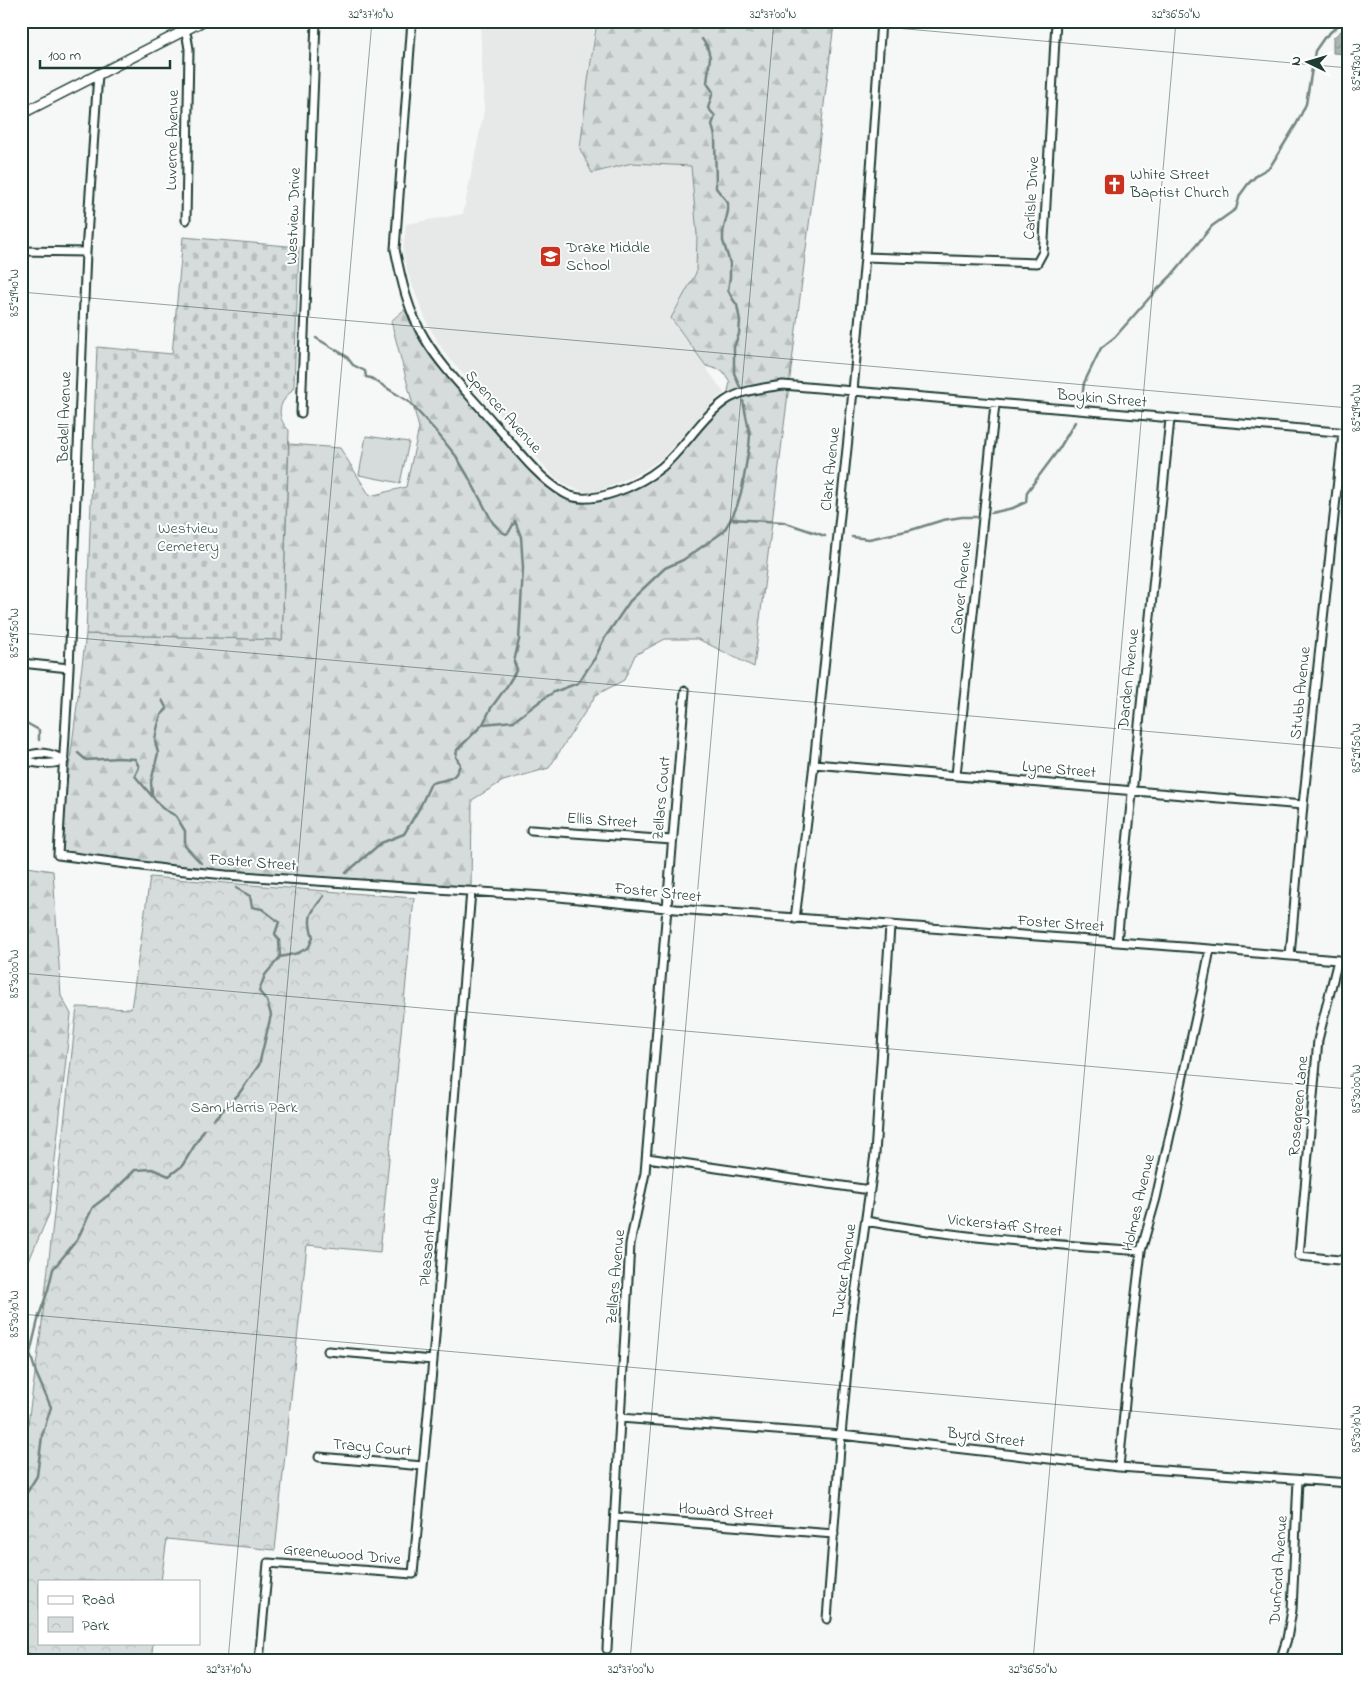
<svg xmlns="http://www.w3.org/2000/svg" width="1370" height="1682" font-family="'Indie Flower',sans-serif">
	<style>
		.built { fill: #e6e9e8 }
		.forest { fill: url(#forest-firs); stroke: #7a8c88 }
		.cemetery { fill: url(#cemetery-stones); stroke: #7a8c88 }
		.park { fill: url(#park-crowns); stroke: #7a8c88 }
		.pitch { fill: #d6dcdb; stroke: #7a8c88 }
		.water { fill: url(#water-waves); stroke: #72857f }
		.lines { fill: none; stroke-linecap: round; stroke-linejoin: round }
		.stream { stroke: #72857f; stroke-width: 2.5 }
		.minor-casing { stroke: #1f3d34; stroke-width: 11 }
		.tertiary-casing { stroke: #1f3d34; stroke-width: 12 }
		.minor { stroke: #fff; stroke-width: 7 }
		.tertiary { stroke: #fff; stroke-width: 9 }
		.ticks { fill: none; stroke: #1f3d34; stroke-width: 1; stroke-opacity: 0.45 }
		.labels { text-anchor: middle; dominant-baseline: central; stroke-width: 4; stroke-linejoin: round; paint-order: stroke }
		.street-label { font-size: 16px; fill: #1f3d34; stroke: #fff }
		.poi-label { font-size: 16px; fill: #1f3d34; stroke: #fff; text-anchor: start }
		.park-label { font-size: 16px; fill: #445d55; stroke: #fff }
		.neatline { fill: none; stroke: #1f3d34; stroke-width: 2 }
		.ticks-label { font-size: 12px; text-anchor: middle; fill: #1f3d34 }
	</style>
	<defs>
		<pattern id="forest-firs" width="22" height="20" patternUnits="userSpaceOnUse" patternTransform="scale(1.25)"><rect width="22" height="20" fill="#d6dcdb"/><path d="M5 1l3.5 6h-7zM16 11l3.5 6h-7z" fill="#b7bebd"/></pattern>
		<pattern id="cemetery-stones" width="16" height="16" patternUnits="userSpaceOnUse" patternTransform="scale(1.25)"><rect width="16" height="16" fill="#d6dcdb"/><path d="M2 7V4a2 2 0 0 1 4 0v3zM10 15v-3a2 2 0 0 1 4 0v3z" fill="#b7bebd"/></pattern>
		<pattern id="park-crowns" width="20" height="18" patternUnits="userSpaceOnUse" patternTransform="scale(1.25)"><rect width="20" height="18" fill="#d6dcdb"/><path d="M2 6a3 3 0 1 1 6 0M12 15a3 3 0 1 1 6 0" fill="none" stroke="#b7bebd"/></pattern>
		<pattern id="water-waves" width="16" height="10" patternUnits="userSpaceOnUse" patternTransform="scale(1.25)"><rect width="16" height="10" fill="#aab5b1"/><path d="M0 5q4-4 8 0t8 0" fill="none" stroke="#8a9491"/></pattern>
	</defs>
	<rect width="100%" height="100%" fill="#f6f7f7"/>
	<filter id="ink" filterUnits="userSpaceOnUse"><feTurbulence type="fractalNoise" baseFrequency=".02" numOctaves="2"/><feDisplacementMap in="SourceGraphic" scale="10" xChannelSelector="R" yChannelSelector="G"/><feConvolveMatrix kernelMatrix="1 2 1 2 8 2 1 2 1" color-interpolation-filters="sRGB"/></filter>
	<g filter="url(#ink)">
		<path class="built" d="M480 21H595L580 149 592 173 632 163 691 166 697 235 696 273 671 318 724 393 714 401 662 458 643 471 611 486 593 493 582 491 570 487 554 477 446 355 428 325 408 274 403 251 406 224 463 214 484 111Z"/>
		<path class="forest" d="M597 21H800L834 24 754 667 698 639H665L635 655 624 680 596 695 549 768 503 781 472 800 471 891 226 875 58 855 86 634 282 640 289 444 340 448 370 496 406 487 419 428 391 321 404 310 423 337 541 476 566 494 606 496 661 467 726 400 730 382 723 371 706 366 671 318 696 273 697 235 691 166 632 163 592 173 580 149 588 81Z
			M21 866 53 871 61 996 71 1014 49 1214 21 1279Z"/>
		<path class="cemetery" d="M183 237 299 247 294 386C292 392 287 394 284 400 277 410 280 422 289 430L282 640 86 634 97 347 172 354Z"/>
		<path class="park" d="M150 877 414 898 380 1252 307 1245 275 1550 167 1539 161 1581H39V1643H153L151 1661H42L21 1648V1472L41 1331 77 1007 131 1009Z"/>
		<path class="pitch" d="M366 436 409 442 400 483 359 475Z"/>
		<path class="water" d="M1349 24V54L1333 53V38Z"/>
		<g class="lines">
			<path class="stream" d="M702 39 707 46 710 57 707 83 713 92 708 108 715 116 712 125 715 136 716 188 728 203V211L723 232V241L730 263V277L728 290 732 298 737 305 740 321 739 334 734 347V373L740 387
				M316 338 346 356 353 365 365 371 366 377 371 378 409 402 434 429 456 456 469 478 493 523 502 532 506 534 509 532 515 521 521 537 523 568 519 640 514 662 517 669 507 686 491 708 483 724 457 750 456 757 460 764C456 781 447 779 431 783L420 807 404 834 381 843 346 873
				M1082 398 1084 383 1101 348 1115 337 1151 296 1171 276 1212 226 1236 209 1240 195 1248 184 1258 174 1270 167 1297 123 1306 104 1315 51 1324 38 1343 21
				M991 513 1013 508 1026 502 1027 492 1059 449 1075 422
				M731 519 737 506 742 489 749 447 750 435 743 401
				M852 537 869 539 911 530 943 520 962 517H976
				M21 720 39 730V740
				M483 724 514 721 543 699 554 692 578 683 595 658 604 639 630 601 665 568 683 560 723 532 731 519 783 522 825 536
				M78 753 86 760 119 758 135 759 139 767 135 776 162 808 176 816 185 831V846L201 863
				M152 795 151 782 158 753 155 740 157 729 161 715 167 709 162 700
				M236 888 250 896 252 907 262 909 279 922 275 934 279 940 280 957
				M214 1119 238 1095 259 1065 271 1015 267 1001 259 991 265 975 280 957 298 953 309 947 313 937C306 916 311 912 324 896
				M21 1502 37 1476 42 1436 51 1407 36 1373 30 1353 39 1316 48 1290 53 1269 77 1240 93 1207 114 1191 135 1170 152 1169 169 1176 182 1166 204 1130"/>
			<defs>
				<path id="minor" d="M181 21 187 37 189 49 186 220
					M412 21 395 249C401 279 408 312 425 339 443 369 469 394 492 421 514 445 535 476 564 493 590 509 641 484 662 467 685 447 700 419 725 401 741 390 764 388 783 385L1349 433
					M98 74 86 252 69 668 58 855 165 869 226 875 559 897 676 909 1210 949 1349 961
					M21 251 86 252
					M865 257 1037 263 1043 252 1044 240 1056 21
					M301 413 316 21
					M21 663 69 668
					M21 758C35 765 49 765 64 761
					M22 759C35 750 52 752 64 761
					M814 764 1303 805
					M956 775 995 404
					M531 830 672 840
					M795 919 814 764 853 391 865 257 881 21
					M1117 942 1170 419
					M1290 956 1303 805 1343 433
					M1338 960 1318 1040 1299 1256 1349 1261
					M647 1158 870 1190
					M866 1221C957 1238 1049 1244 1141 1251
					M328 1351 433 1360
					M620 1418 841 1435 1119 1467 1349 1483
					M319 1457 423 1466
					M1119 1467 1132 1328 1141 1251 1156 1198 1202 990 1210 949
					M615 1517 834 1534
					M827 1619 841 1435 852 1316 875 1154 890 926
					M607 1649 630 1244 645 1173 685 691
					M259 1661 268 1563 413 1574 433 1360 471 891
					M1280 1661 1287 1639 1292 1610 1298 1480"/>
				<path id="tertiary" d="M21 114 203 21"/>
			</defs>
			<use href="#minor" class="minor-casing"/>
			<use href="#tertiary" class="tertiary-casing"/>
			<use href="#minor" class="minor"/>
			<use href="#tertiary" class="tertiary"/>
		</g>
	</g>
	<path class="ticks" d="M816 21 1349 68M21 292 1349 408M21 633 1349 749M21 973 1349 1089M21 1314 1349 1430M21 1654 95 1661M228 1661 372 21M630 1661 774 21M1033 1661 1176 21"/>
	<defs>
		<symbol id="church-square" viewBox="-11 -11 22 22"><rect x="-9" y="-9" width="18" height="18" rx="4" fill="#c8321e" stroke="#fff"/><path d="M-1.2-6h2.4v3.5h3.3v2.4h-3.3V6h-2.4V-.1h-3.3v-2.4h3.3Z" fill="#fff"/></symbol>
		<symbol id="school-square" viewBox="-11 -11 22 22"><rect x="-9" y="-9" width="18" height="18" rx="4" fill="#c8321e" stroke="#fff"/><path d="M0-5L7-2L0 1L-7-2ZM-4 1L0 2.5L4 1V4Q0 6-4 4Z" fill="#fff"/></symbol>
	</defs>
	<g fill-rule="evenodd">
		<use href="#church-square" x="1102" y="172" width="25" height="25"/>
		<use href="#school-square" x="538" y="244" width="25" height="25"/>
	</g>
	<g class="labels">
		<g class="street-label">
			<text transform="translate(173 140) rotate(-89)">Luverne Avenue</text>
			<text transform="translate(1032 198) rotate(-87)">Carlisle Drive</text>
			<text transform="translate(294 216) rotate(-88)">Westview Drive</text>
			<text transform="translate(1102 399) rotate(5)">Boykin Street</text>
			<text transform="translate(503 412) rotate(48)">Spencer Avenue</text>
			<text transform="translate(65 417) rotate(-88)">Bedell Avenue</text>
			<text transform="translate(831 469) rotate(-84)">Clark Avenue</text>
			<text transform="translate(962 588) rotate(-84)">Carver Avenue</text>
			<text transform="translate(1129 679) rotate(-84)">Darden Avenue</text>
			<text transform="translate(1301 693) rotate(-84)">Stubb Avenue</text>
			<text transform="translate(1059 770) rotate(5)">Lyne Street</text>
			<text transform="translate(662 798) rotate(-85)">Zellars Court</text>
			<text transform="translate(602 821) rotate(4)">Ellis Street</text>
			<text transform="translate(253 863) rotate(4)">Foster Street</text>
			<text transform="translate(658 893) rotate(6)">Foster Street</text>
			<text transform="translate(1061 924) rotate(4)">Foster Street</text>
			<text transform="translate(1299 1106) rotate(-85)">Rosegreen Lane</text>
			<text transform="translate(1139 1203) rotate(-77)">Holmes Avenue</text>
			<text transform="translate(1005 1226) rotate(6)">Vickerstaff Street</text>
			<text transform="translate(430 1232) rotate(-85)">Pleasant Avenue</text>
			<text transform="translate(845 1271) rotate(-82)">Tucker Avenue</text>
			<text transform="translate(616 1277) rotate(-85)">Zellars Avenue</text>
			<text transform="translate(986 1438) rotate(7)">Byrd Street</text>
			<text transform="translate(372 1448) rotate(5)">Tracy Court</text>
			<text transform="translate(726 1512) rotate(4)">Howard Street</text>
			<text transform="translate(342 1555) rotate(5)">Greenewood Drive</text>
			<text transform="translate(1279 1570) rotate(-86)">Dunford Avenue</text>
		</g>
		<g class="poi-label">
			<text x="1130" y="175">White Street<tspan x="1130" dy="18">Baptist Church</tspan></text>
			<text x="566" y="248">Drake Middle<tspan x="566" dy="18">School</tspan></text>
		</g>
		<g class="park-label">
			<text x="188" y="529">Westview<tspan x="188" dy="18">Cemetery</tspan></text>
			<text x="244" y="1108">Sam Harris Park</text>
		</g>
	</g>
	<rect width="1370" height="1682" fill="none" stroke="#fff" stroke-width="55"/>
	<rect x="38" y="1580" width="162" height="65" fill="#ffffff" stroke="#a5b1ae"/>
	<rect x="48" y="1596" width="25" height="8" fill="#ffffff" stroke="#a5b1ae"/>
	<text x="82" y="1604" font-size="15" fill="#1f3d34">Road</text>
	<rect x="48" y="1617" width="25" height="15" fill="url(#park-crowns)" stroke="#a5b1ae"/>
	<text x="82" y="1630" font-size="15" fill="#1f3d34">Park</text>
	<g transform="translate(1308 62) rotate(275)" stroke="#ffffff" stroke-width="4" paint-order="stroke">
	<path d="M0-4L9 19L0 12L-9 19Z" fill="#1f3d34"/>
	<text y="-8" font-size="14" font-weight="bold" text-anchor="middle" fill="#1f3d34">N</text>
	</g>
	<path d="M40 60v8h130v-8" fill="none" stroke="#1f3d34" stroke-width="2.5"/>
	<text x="48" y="60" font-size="15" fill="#1f3d34" stroke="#ffffff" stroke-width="4" paint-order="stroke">100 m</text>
	<rect x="28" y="28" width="1314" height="1626" class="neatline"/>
	<g class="ticks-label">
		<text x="371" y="18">32°37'10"N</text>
		<text x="773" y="18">32°37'00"N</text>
		<text x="1176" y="18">32°36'50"N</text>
		<text transform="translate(1356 67) rotate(-90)" y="4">85°29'30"W</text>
		<text transform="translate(14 293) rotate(-90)" y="4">85°29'40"W</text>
		<text transform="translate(1356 408) rotate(-90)" y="4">85°29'40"W</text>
		<text transform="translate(14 633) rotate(-90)" y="4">85°29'50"W</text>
		<text transform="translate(1356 748) rotate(-90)" y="4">85°29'50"W</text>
		<text transform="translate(14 974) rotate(-90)" y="4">85°30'00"W</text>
		<text transform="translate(1356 1089) rotate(-90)" y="4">85°30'00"W</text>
		<text transform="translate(14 1314) rotate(-90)" y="4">85°30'10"W</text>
		<text transform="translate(1356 1429) rotate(-90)" y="4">85°30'10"W</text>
		<text x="229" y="1673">32°37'10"N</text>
		<text x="631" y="1673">32°37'00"N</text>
		<text x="1033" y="1673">32°36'50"N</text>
	</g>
</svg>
